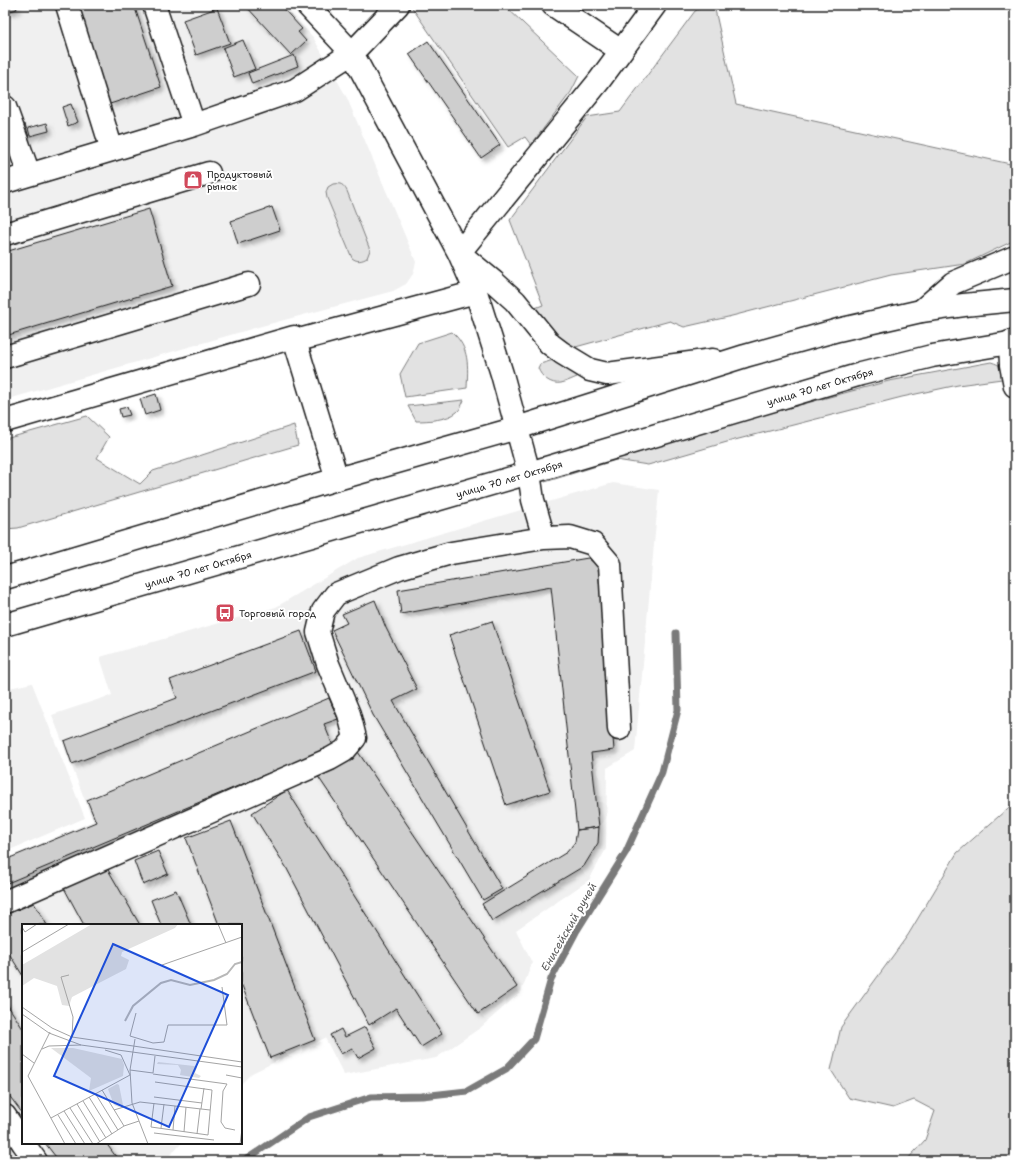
<svg xmlns="http://www.w3.org/2000/svg" width="1020" height="1166" font-family="'Shantell Sans',sans-serif">
	<style>
		.built { fill: #f0f0f0 }
		.green { fill: #e2e2e2; stroke: #7f7f7f }
		.lines { fill: none; stroke-linecap: round; stroke-linejoin: round }
		.stream { stroke: #7a7a7a; stroke-width: 7 }
		.building { fill: #cecece; stroke: #1c1c1c; filter: url(#shadow) }
		.minor-casing { stroke: #1c1c1c; stroke-width: 25 }
		.major-casing { stroke: #1c1c1c; stroke-width: 25 }
		.minor { stroke: #fff; stroke-width: 22 }
		.major { stroke: #fff; stroke-width: 22 }
		.labels { text-anchor: middle; dominant-baseline: central; stroke-width: 4; stroke-linejoin: round; paint-order: stroke }
		.poi-label { font-size: 10px; fill: #1c1c1c; stroke: #fff; text-anchor: start }
		.street-label { font-size: 10px; fill: #1c1c1c; stroke: #fff }
		.water-label { font-size: 11px; font-style: italic; fill: #5a5a5a; stroke: #fff }
		.inset-river { fill: none; stroke: #b8b8b8; stroke-width: 2 }
		.inset-road { fill: none; stroke: #a4a4a4; stroke-width: 1 }
		.view { fill: #1d4ed8; fill-opacity: 0.15; stroke: #1d4ed8; stroke-width: 2 }
		.inset-edge { fill: none; stroke: #1c1c1c; stroke-width: 2 }
	</style>
	<defs>
		<filter id="shadow"><feDropShadow dx="3.5" dy="3.5" stdDeviation="2" flood-color="#0004"/></filter>
	</defs>
	<rect width="100%" height="100%" fill="#fff"/>
	<filter id="ink" filterUnits="userSpaceOnUse"><feTurbulence type="fractalNoise" baseFrequency=".025" numOctaves="2"/><feDisplacementMap in="SourceGraphic" scale="8" xChannelSelector="R" yChannelSelector="G"/><feConvolveMatrix kernelMatrix="1 2 1 2 8 2 1 2 1" color-interpolation-filters="sRGB"/></filter>
	<g filter="url(#ink)">
		<path class="built" d="M5 5H282L313 37 347 98 416 262 413 274 406 284 393 291 258 327 5 400Z
			M613 483 659 490 635 751 607 768 606 849 589 880 516 930 532 963 521 992 480 1028 436 1058 344 1075 325 1038 252 1073 241 1084V925H23V1143H182L164 1161H5V859L93 821 52 715 112 695 100 657 276 607 358 558Z
			M32 683 85 818 5 852V689Z"/>
		<path class="green" d="M412 5H504L579 76 571 92 531 145 525 137 508 147 411 6Z
			M706 5H714L736 104 1015 165V240L965 264 891 275 728 317 684 327 670 321 572 348 559 343 535 308 543 305 510 220 587 117 620 112 695 11Z
			M333 184C341 183 343 184 347 191L370 250 367 258C362 261 357 262 352 258L327 198 326 192 328 187Z
			M452 332C470 348 468 366 467 388L405 397 400 374 418 343Z
			M557 359 578 374 577 377C572 379 566 382 561 383 551 385 541 377 538 368L540 364Z
			M991 362C1001 365 1004 368 1009 378L958 385 902 397 727 442 648 465 616 460 545 482 546 478 755 417 889 381Z
			M464 400C462 404 461 409 457 412 448 420 428 421 416 421L408 406Z
			M87 416 109 437 97 458 140 484 153 471 294 425 298 445 18 528 5 529V439Z
			M1015 802V1161H906L925 1140 935 1111 914 1100 893 1108 849 1098 831 1070 841 1027 908 935 957 853Z"/>
		<g class="lines">
			<path class="stream" d="M244 1161 309 1117 371 1097 422 1096 467 1091 506 1069 534 1039 551 979 576 932 626 852 662 772 678 710 676 633"/>
		</g>
		<path class="building" d="M5 5H15L17 9 7 12Z
			M77 5H134L161 87 110 104Z
			M245 5H280L302 29 298 32 306 41 291 55Z
			M217 8 230 43 196 55 183 20Z
			M243 40 255 69 234 77 223 48Z
			M428 41 500 145 481 158 409 54Z
			M294 55 298 66 252 84 248 73Z
			M71 104 78 122 68 126 62 107Z
			M47 123 49 131 30 136 28 128Z
			M25 124 29 138 19 141 15 127Z
			M272 207 280 230 238 244 231 221Z
			M149 209 172 286 5 336V252Z
			M156 394 160 410 145 415 140 399Z
			M127 407 130 415 121 417 119 409Z
			M588 558 598 566 614 750 591 753 599 827 577 830 551 587 401 614 398 590Z
			M375 600 386 628 417 689 393 701 502 889 483 900 373 715 332 630 347 623 342 614Z
			M492 621 550 791 506 805 449 635Z
			M301 631 316 671 72 764 64 741 177 698 170 680Z
			M329 698 338 719 324 724 333 746 5 884V860L96 822 87 800Z
			M356 749 517 987 478 1014 317 775Z
			M287 790 442 1034 421 1047 396 1008 369 1025 286 867 252 813Z
			M231 821 315 1040 270 1058 241 983V925H219L186 838Z
			M599 827 598 843 584 866 492 921 482 904 567 852 575 842 577 830Z
			M158 851 168 874 143 885 134 861Z
			M107 868 140 925H84L64 888Z
			M176 890 191 925H161L151 900Z
			M34 903 47 925H23V976L5 947V915Z
			M5 1001 23 1029V1114L5 1090Z
			M365 1027 376 1048 358 1058 352 1048 341 1054 330 1035 341 1029 345 1037Z
			M45 1143H106L119 1161H59Z
			M5 1148 13 1161H5Z"/>
		<g class="lines">
			<defs>
				<path id="minor" d="M67 5 112 150
					M154 5 194 125
					M307 5 352 53 459 253 476 292 502 374 529 473 533 500 544 538
					M553 5 621 51
					M655 5 599 81 459 253 494 282 515 301 550 344 562 353 590 370 607 374 713 360
					M5 107 29 174
					M5 182 112 150 194 125 295 90 352 53 398 5
					M5 234 209 173
					M921 311 953 283 1015 257
					M1010 342 1011 365 1015 386
					M5 357 249 284
					M5 421 294 337
					M337 479 295 341 476 292
					M5 902 330 759 344 751 355 738 349 714 328 664 318 632 323 611 336 594 399 568 451 553 544 538 570 537 593 544 610 564 619 729
					M5 1116 23 1143
					M23 1143 36 1161"/>
				<g id="major">
					<path d="M5 578 337 479 517 428 745 356 838 330 921 311 964 305 1015 300"/>
					<path id="s1" d="M5 625 529 473 861 374 932 356 1015 342"/>
				</g>
			</defs>
			<use href="#minor" class="minor-casing"/>
			<use href="#major" class="major-casing"/>
			<use href="#minor" class="minor"/>
			<use href="#major" class="major"/>
		</g>
	</g>
	<defs>
		<symbol id="shop-square" viewBox="-11 -11 22 22"><rect x="-9" y="-9" width="18" height="18" rx="4" fill="#d1495b" stroke="#fff"/><path d="M-5-2.5h2.3a2.7 3.5 0 0 1 5.4 0H5L5.5 6h-11ZM-1.5-2.5h3a1.5 2.3 0 0 0-3 0Z" fill="#fff"/></symbol>
		<symbol id="bus-square" viewBox="-11 -11 22 22"><rect x="-9" y="-9" width="18" height="18" rx="4" fill="#d1495b" stroke="#fff"/><path d="M-5-6H5V4H4V6H2V4H-2V6H-4V4H-5ZM-3.5-4V0h7V-4ZM-3.5 1.2v1.5H-2V1.2ZM2 1.2v1.5H3.5V1.2Z" fill="#fff"/></symbol>
	</defs>
	<g fill-rule="evenodd">
		<use href="#shop-square" x="182" y="169" width="22" height="22"/>
		<use href="#bus-square" x="214" y="602" width="22" height="22"/>
	</g>
	<g class="labels">
		<g class="poi-label">
			<text x="207" y="174">Продуктовый<tspan x="207" dy="12">рынок</tspan></text>
			<text x="239" y="613">Торговый город</text>
		</g>
		<g class="street-label">
			<text stroke="none"><textPath href="#s1" startOffset="849">улица 70 лет Октября</textPath></text>
			<text stroke="none"><textPath href="#s1" startOffset="525">улица 70 лет Октября</textPath></text>
			<text stroke="none"><textPath href="#s1" startOffset="201">улица 70 лет Октября</textPath></text>
		</g>
		<g class="water-label">
			<text transform="translate(569 927) rotate(-60)">Енисейский ручей</text>
		</g>
	</g>
	<g transform="translate(22 924)">
		<rect width="220" height="220" fill="#fff"/>
		<path d="M70 0H156L153 4 100 28 99 32 107 36 104 45 50 73 47 82 40 81 35 62 12 54 0 62V41ZM29 124H51L100 135 102 141 101 152 67 167 69 154ZM136 138 172 142 175 143 173 149 179 152 177 154 158 151 159 146 156 141 135 140ZM95 160 97 161 101 181 97 183 92 181 86 165Z" fill="#e2e2e2"/>
		<path class="inset-river" d="M103 97 111 82 139 59 149 56 168 61 192 56 205 50 213 40 220 38"/>
		<path class="inset-road" d="M196 0 204 19M0 3 3 8 15 0M0 28 47 0M140 41 220 13M47 51 39 53 51 93 50 113M0 83 30 104 50 113 220 138M114 89 108 112 131 119 142 118 146 101H205L200 63M0 90 27 109 59 121 220 143M28 108 6 152 43 220M113 115 108 146 110 179 126 220M20 125 27 122 59 121M0 130 12 139M108 146 131 149 133 132M131 150 205 160 201 167 199 198 203 204 213 206M204 151 220 154M80 166 102 202M73 169 96 206M67 173 90 210M132 173 180 179M61 177 84 214M132 179 129 203 186 211 190 166 133 158M55 180 78 218M48 184 71 220M179 185 182 164M92 186 118 178 188 186M42 187 63 220M36 191 54 220M29 194 108 151 99 131 83 126M139 204 142 180M151 206 153 182M162 208 164 183M132 209 192 216M175 210 178 185M74 220 102 202 117 197M218 220 220 205"/>
		<path class="view" d="M91 20 206 71 147 203 32 152Z"/>
		<rect width="220" height="220" class="inset-edge"/>
	</g>
	<rect width="1020" height="1166" fill="none" stroke="#fff" stroke-width="20"/>
	<rect x="10" y="10" width="1000" height="1146" fill="none" stroke="#1c1c1c" stroke-width="1.5" filter="url(#ink)"/>
</svg>
